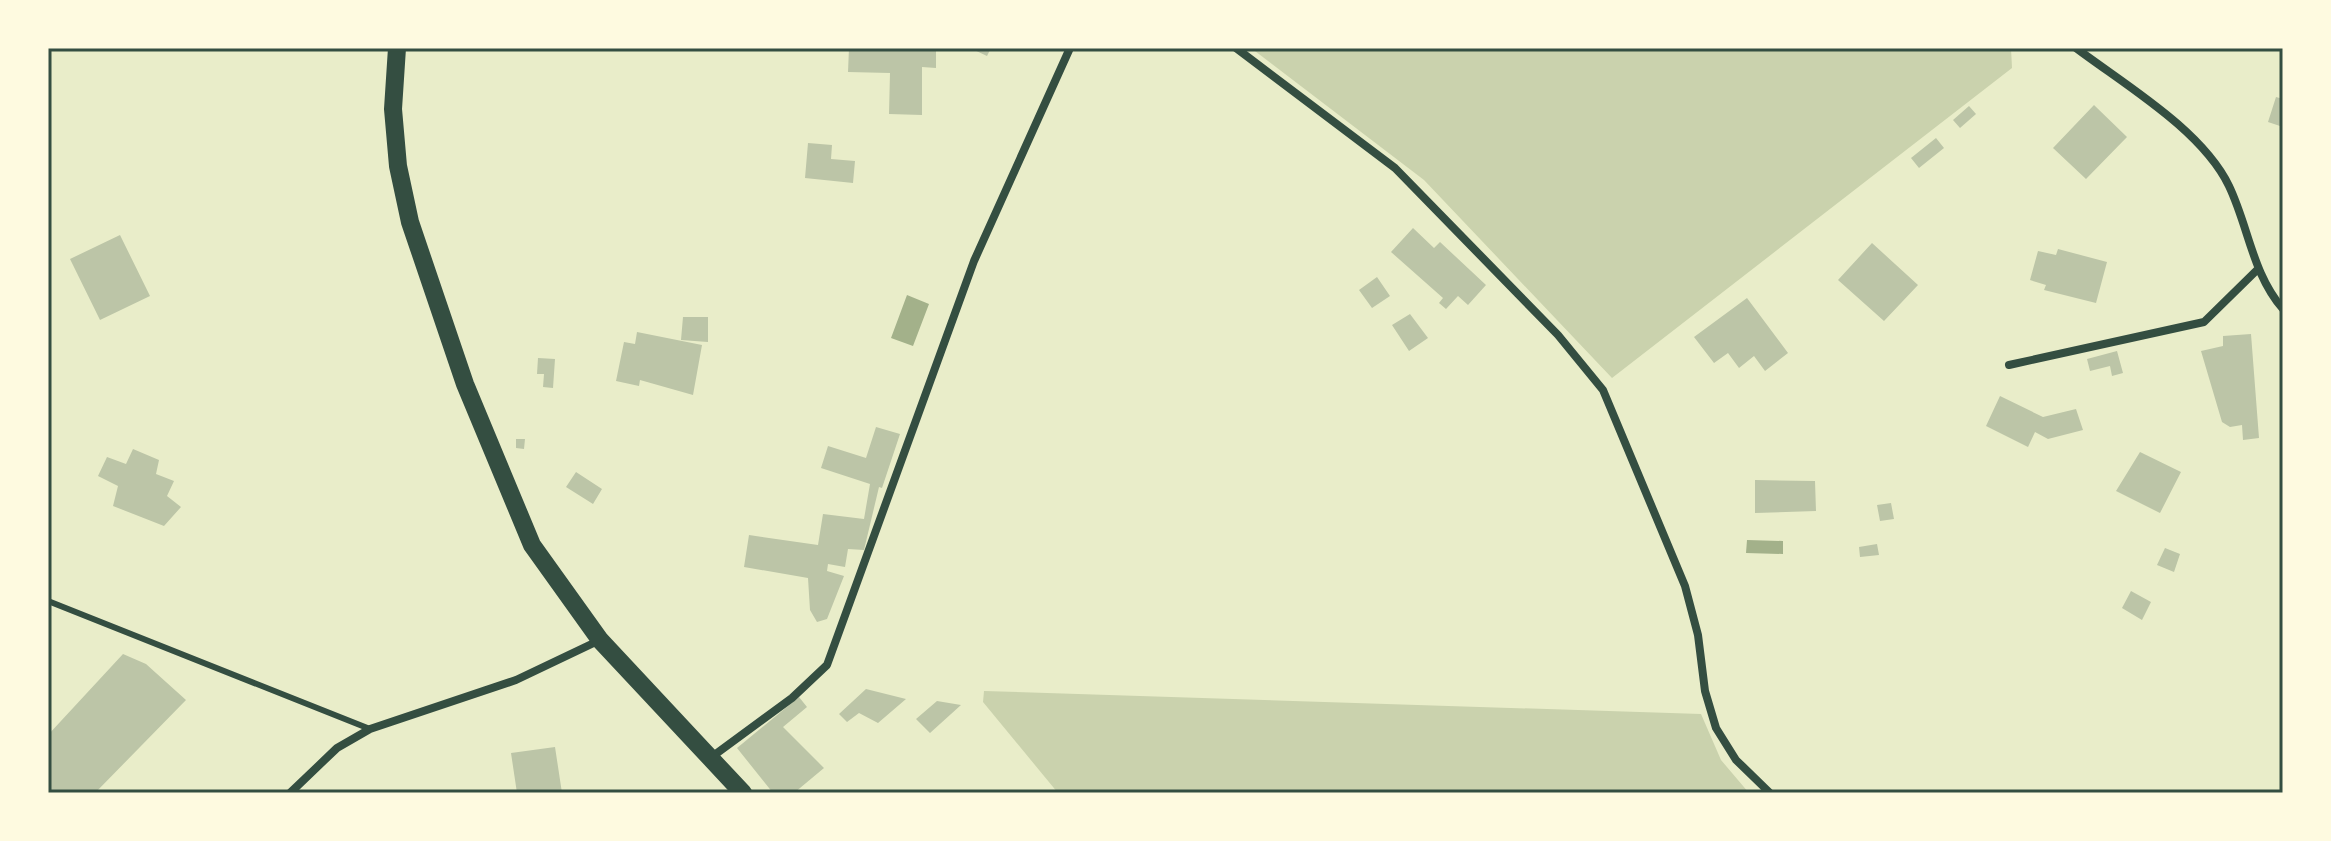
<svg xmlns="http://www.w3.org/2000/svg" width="2331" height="841" font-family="'Nunito Sans',sans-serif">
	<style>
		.green { fill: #cad2ad }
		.water { fill: #a3b18a }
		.building { fill: #bcc5a7 }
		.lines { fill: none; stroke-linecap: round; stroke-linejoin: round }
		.service { stroke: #344e41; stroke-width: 6 }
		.minor { stroke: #344e41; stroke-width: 8 }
		.trunk { stroke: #344e41; stroke-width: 18 }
		.neatline { fill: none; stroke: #344e41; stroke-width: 3 }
	</style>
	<rect width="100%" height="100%" fill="#e9edc9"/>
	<path class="green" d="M1251 48H2011L2012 68 1612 378 1424 180Z
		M984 691 1701 714 1721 760 1749 793H1058L983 702Z"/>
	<path class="water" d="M907 295 929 304 913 346 891 338Z
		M1747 540 1783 541V554L1746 553Z"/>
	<path class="building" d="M849 48H936V68L922 67V115L889 114 890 73 848 72Z
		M970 48H991L987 56Z
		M2276 97 2283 99V127L2268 122Z
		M2094 105 2127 137 2086 179 2053 148Z
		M1969 106 1976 114 1960 128 1953 120Z
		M1936 138 1944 148 1919 168 1911 158Z
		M808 143 832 145 831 159 855 161 853 183 805 178Z
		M1413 228 1434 248 1440 242 1486 285 1468 305 1458 296 1446 309 1439 303 1443 298 1391 252Z
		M120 235 150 296 100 320 70 259Z
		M1872 243 1918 285 1884 321 1838 280Z
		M2058 249 2107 262 2096 303 2044 290 2046 285 2030 280 2038 251 2056 255Z
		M1377 277 1390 296 1372 308 1359 290Z
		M1747 298 1788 353 1765 371 1754 356 1739 368 1728 353 1714 363 1694 337Z
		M1410 314 1428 338 1409 351 1392 325Z
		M683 317H708V342L681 340Z
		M637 332 702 345 693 395 640 380 639 386 616 381 624 342 635 344Z
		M2251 334 2259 438 2243 440 2242 425 2230 427 2222 422 2201 351 2223 346V336Z
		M2117 351 2123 373 2112 376 2110 366 2090 371 2087 359Z
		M538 358 555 359 553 388 543 387 544 374H537Z
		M2000 396 2043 417 2076 409 2083 430 2048 439 2035 432 2028 447 1986 426Z
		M876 427 900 434 882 488 879 487 864 550 848 549 845 567 828 564 827 571 844 576 827 619 817 622 810 610 808 578 744 567 749 535 818 545 823 514 864 519 870 484 821 468 828 446 866 458Z
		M516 439H525L524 449 516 448Z
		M133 449 159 460 156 474 174 481 167 496 181 507 164 526 113 506 118 486 98 476 107 457 126 464Z
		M2140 452 2181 472 2160 513 2116 491Z
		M576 472 602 489 593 504 566 487Z
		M1755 480 1815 481 1816 511 1755 513Z
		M1891 503 1894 519 1880 521 1877 505Z
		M1877 544 1879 555 1860 557 1859 547Z
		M2165 548 2180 554 2174 572 2157 565Z
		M2131 591 2151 602 2142 620 2122 608Z
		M123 654 146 664 186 700 95 793H48V735Z
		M866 689 906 699 878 723 859 713 847 722 839 714Z
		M799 697 807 707 783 727 824 768 794 793H773L737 748Z
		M937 701 961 705 930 733 916 719Z
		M555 747 562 793H517L511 753Z"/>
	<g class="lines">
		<path class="service" d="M48 601 370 729"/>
		<path class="minor" d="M1236 48 1395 168 1558 335 1603 390 1685 586 1698 635 1705 691 1716 728 1736 760 1770 793
			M2076 48C2125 85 2202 130 2229 186 2249 228 2252 273 2283 309
			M2009 365 2204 322 2258 269
			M713 756 792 698 827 665 974 261 1070 48
			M290 793 337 748 370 729 516 680 600 640"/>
		<path class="trunk" d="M397 48 393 109 398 166 410 222 465 384 532 545 600 640 743 793"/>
	</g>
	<rect width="2331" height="841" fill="none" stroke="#fefae0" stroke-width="100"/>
	<rect x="50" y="50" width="2231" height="741" class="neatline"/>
</svg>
